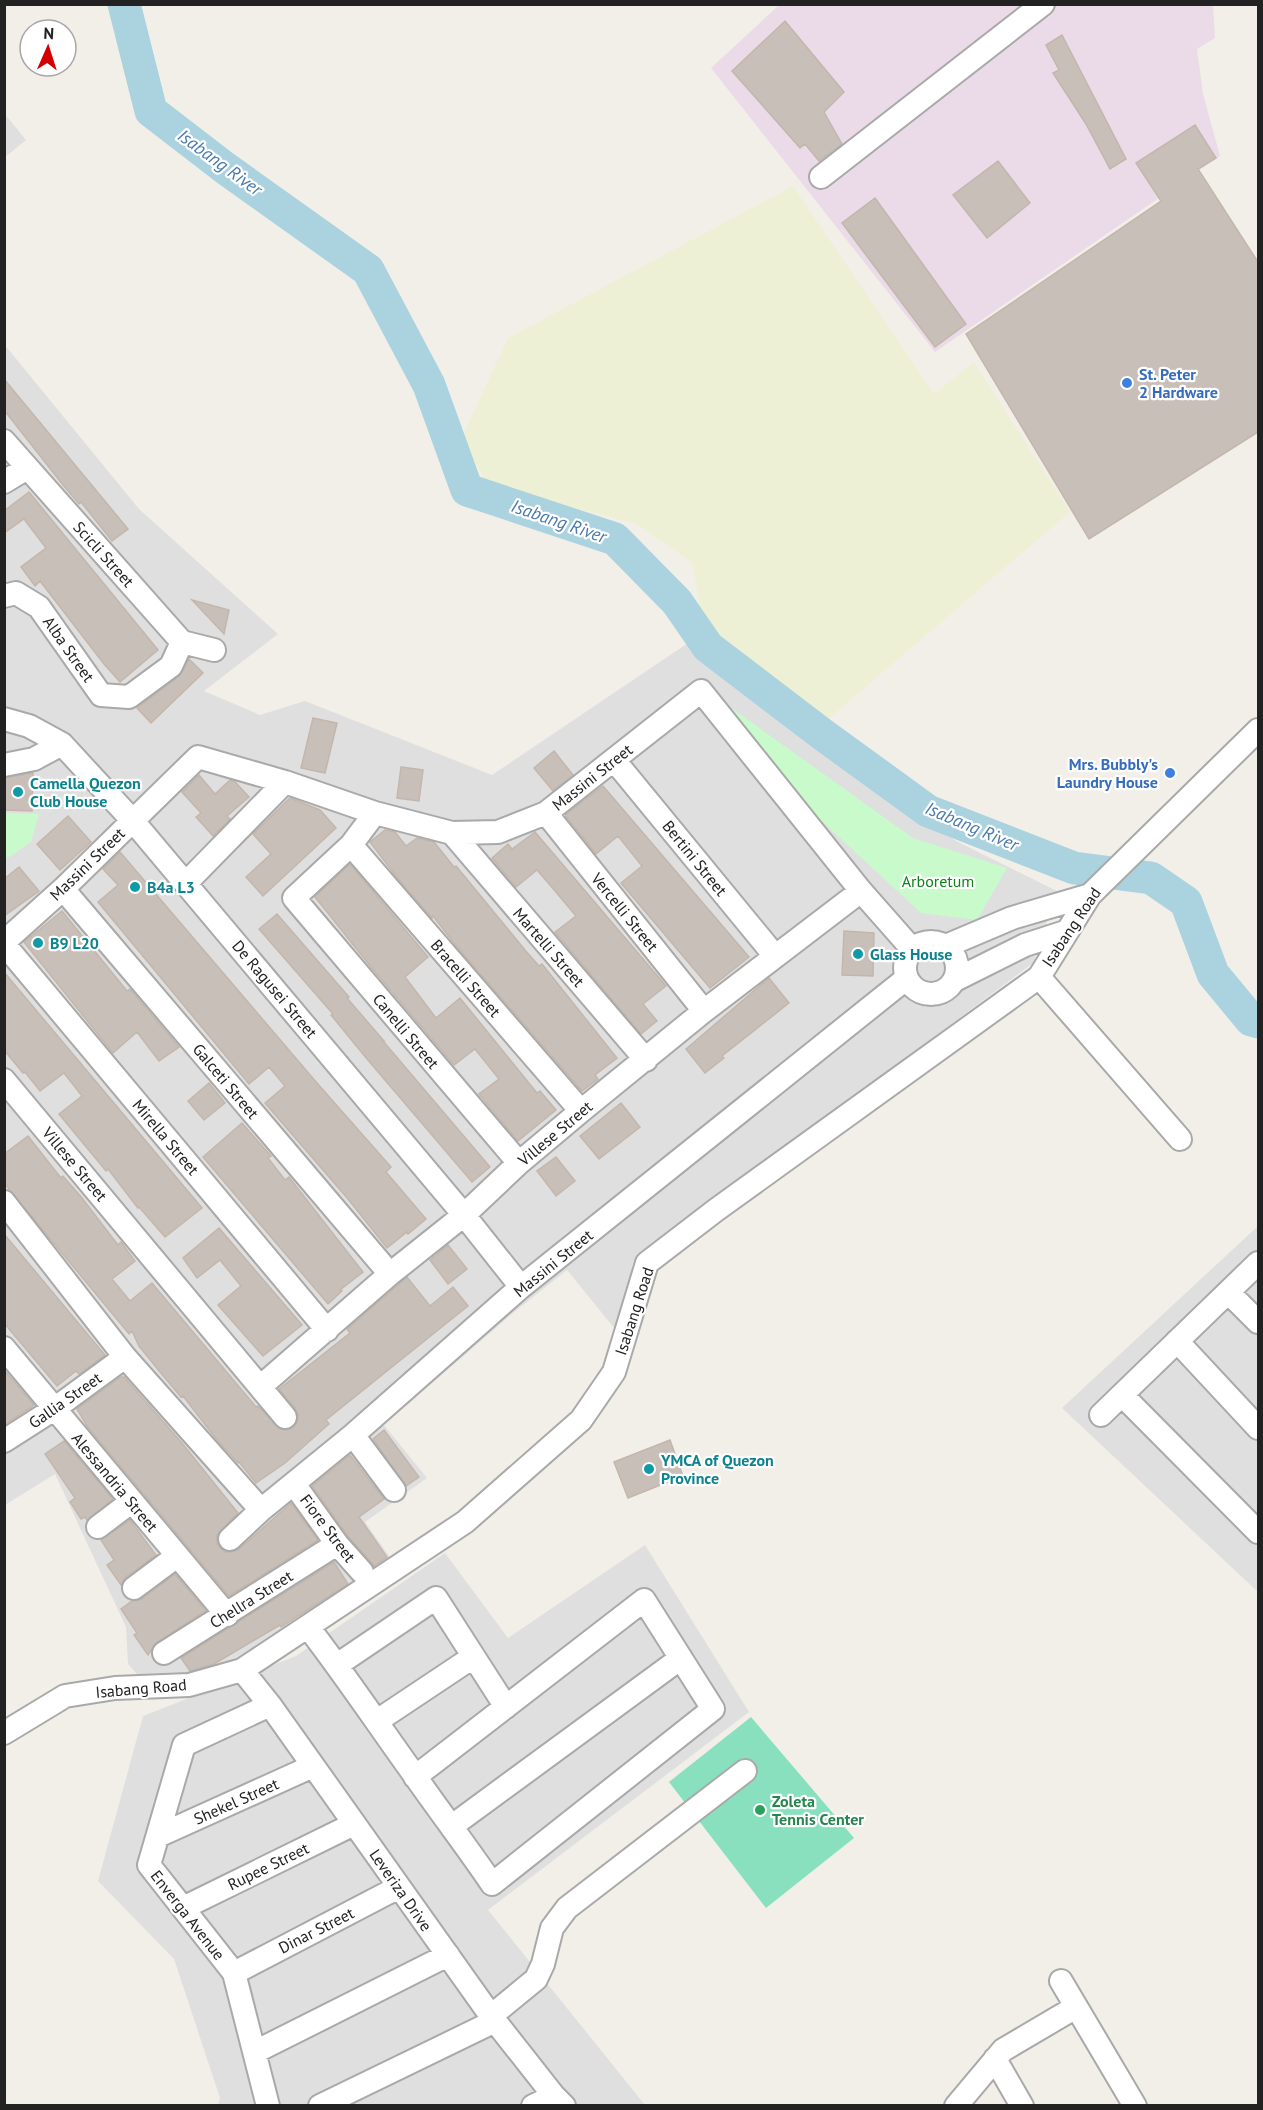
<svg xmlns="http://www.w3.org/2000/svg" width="1263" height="2110" font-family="'PT Sans',sans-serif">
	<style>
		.residential { fill: #e0dfdf }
		.industrial { fill: #ebdbe8 }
		.farmland { fill: #eef0d5 }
		.park { fill: #c8facc }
		.pitch { fill: #88e0be }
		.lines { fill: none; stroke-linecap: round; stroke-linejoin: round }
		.river { stroke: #aad3df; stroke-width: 33 }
		.building { fill: #c7bfb8; stroke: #c4b6ab; stroke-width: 1.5 }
		.minor-casing { stroke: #a9a9a9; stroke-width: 26 }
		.minor { stroke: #fff; stroke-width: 22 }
		.shop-dot { fill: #3f7fe0; stroke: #fff; stroke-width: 2 }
		.culture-dot { fill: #0f9aa8; stroke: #fff; stroke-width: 2 }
		.leisure-dot { fill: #2e9e5b; stroke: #fff; stroke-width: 2 }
		.labels { text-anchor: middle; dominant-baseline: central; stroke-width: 4.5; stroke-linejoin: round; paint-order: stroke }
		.shop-label { font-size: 16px; font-weight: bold; fill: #366cbe; stroke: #fff; text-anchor: start }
		.street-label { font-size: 16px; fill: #222; stroke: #fff }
		.culture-label { font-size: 16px; font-weight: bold; fill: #0d838f; stroke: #fff; text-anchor: start }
		.park-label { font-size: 16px; fill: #0c8416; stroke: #fff }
		.leisure-label { font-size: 16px; font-weight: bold; fill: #27864d; stroke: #fff; text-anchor: start }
		.water-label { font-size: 18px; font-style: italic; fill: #4a7aab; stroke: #fff }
	</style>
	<rect width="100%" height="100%" fill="#f2efe9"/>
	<path class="residential" d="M4 113 26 140 5 157H4Z
		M4 344 139 509 278 634 204 691 260 715 305 701 492 775 688 643 956 841 1057 891 1033 963 633 1262 619 1334 567 1270 513 1313 384 1425 427 1478 365 1522 394 1563 214 1673 142 1680 128 1664 126 1627 55 1474 5 1505Z
		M1258 1226V1592L1062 1408Z
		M645 1545 749 1712 488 1910 645 2105H218L220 2098 174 1959 98 1881 143 1716 296 1656 445 1553 508 1638Z"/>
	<path class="industrial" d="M779 5H1213L1215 38 1197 49 1203 94 1220 156 935 352 711 68Z"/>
	<path class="farmland" d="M793 186 934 394 974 362 1070 512 819 727 718 652 703 623 692 563 637 524 489 486 461 439 508 338Z"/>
	<path class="park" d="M723 702 913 838 1007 868 977 920 921 913 814 814Z
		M5 813 39 814 31 842 9 857H5Z"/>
	<path class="pitch" d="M751 1717 854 1838 766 1908 669 1782Z"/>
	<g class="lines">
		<path class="river" d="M124 4 151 111 225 168 368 270 429 385 467 490 615 539 677 602 708 647 822 734 928 811 1074 868 1151 878 1186 902 1213 974 1251 1020 1258 1022"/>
	</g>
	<path class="building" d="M785 21 844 92 824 112 842 144 819 161 805 144 800 148 732 71Z
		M1062 35 1126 159 1110 169 1086 124 1053 73 1059 70 1046 45Z
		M1195 125 1216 158 1198 169 1258 262V432L1089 539 966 334 1161 201 1136 163Z
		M998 161 1030 203 987 238 953 195Z
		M875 198 966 324 935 347 842 223Z
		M4 379 128 529 112 541 81 502 79 504 63 485 4 410Z
		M29 492 158 650 120 682 104 664 40 581 35 586 21 567 46 548 24 519 4 533V511Z
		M192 600 229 610 224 634Z
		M189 659 203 673 151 723 137 708 179 676Z
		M313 718 337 723 325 773 301 768Z
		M554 751 573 775 553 791 534 768Z
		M401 767 423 770 419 801 397 798Z
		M33 773 32 811 4 810V778Z
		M199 775 215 794 230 780 235 782 249 797 227 816 230 819 213 836 196 817 201 813 182 792Z
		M603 786 749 957 710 988 621 883 642 866 618 836 596 854 565 815Z
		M290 798 320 810 336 828 263 896 246 877 271 854 253 834Z
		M68 816 91 842 60 870 37 844Z
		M385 830 395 832 406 846 417 838 434 842 454 867 456 866 525 950 539 966 542 964 617 1058 595 1075 598 1079 582 1091 457 947 433 916 432 918 398 879 370 842Z
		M535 832 666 986 643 1004 657 1021 641 1034 555 932 576 916 550 885 537 870 516 887 492 858 508 844 512 849Z
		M120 852 317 1083 391 1167 386 1172 426 1219 408 1234 407 1232 387 1248 348 1199 265 1103 285 1086 269 1067 249 1084 98 902 118 885 103 869Z
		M350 864 428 957 405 977 436 1018 460 998 537 1093 540 1091 556 1110 518 1141 479 1094 499 1079 475 1049 454 1065 371 967 315 897Z
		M19 867 39 891 4 916V879Z
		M62 911 127 991 130 989 179 1047 159 1061 137 1032 113 1053 24 942Z
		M277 914 349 997 347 998 384 1041H383L490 1167 472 1182 367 1059 331 1015 333 1014 259 929Z
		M844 931 874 933 873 976 842 975Z
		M4 972 202 1208 165 1237 139 1207 138 1208 108 1169 106 1171 59 1114 82 1096 64 1073 40 1091 25 1072 23 1073 4 1050Z
		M769 978 789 1003 722 1056 724 1058 705 1073 686 1049Z
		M209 1083 225 1103 204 1120 188 1101Z
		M621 1103 640 1127 599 1159 580 1136Z
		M242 1123 271 1156 268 1158 285 1180 289 1177 363 1272 340 1290 342 1291 328 1304 203 1157Z
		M28 1136 61 1178 63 1176 82 1198 118 1245 121 1242 135 1261 112 1279 130 1301 152 1283 256 1407 258 1406 280 1429 287 1430 293 1428 297 1422 298 1415 295 1408 279 1389 350 1333 347 1329 407 1277 430 1306 453 1287 468 1306 326 1420 329 1424 285 1463 256 1483 239 1462 238 1463 217 1440 183 1396 181 1397 160 1372 139 1346 132 1331 129 1334 4 1183V1154Z
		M556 1157 575 1181 556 1196 537 1171Z
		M219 1228 302 1325 263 1356 218 1305 241 1286 220 1260 197 1278 183 1258Z
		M4 1234 105 1355 79 1374 76 1371 57 1386 4 1323Z
		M448 1245 467 1269 448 1284 430 1260Z
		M4 1370 34 1405 4 1425Z
		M121 1377H124L182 1443 238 1513 217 1535V1543L221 1549 226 1552H232L239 1549 291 1503 318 1540 229 1596 87 1426 77 1409Z
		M384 1430 419 1477 406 1486 373 1439Z
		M670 1440 683 1476 628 1498 614 1462Z
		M64 1441 113 1499 87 1520 85 1517 81 1519 70 1502 75 1498 45 1454Z
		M350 1455 384 1499 359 1517 387 1557 374 1566 348 1536 312 1486Z
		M130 1520 156 1555 126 1577 121 1585 107 1565 114 1560 101 1540Z
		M334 1562 348 1584 281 1627 280 1625 214 1664 190 1671 181 1658Z
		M175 1574 206 1611 157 1642 148 1655 134 1635 137 1633 121 1609 132 1601 142 1599Z"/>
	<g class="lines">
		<defs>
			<path id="minor" d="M821 177 1043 4
				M4 441 182 642 214 650
				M4 482 27 468
				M4 596 16 593 39 607 101 695 129 697 171 666 182 642
				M4 719 29 726 62 744 133 821 464 1215 521 1287
				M614 760 775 956
				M4 765 34 759 62 744
				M375 813 351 845 294 898 519 1163
				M546 813 704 1011
				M452 833 646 1060
				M351 845 581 1111
				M186 883 285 782
				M63 889 390 1274
				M4 942 63 889 198 757 285 782 375 813 452 833 498 832 546 813 701 691 861 891 913 950
				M905 968a26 26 0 1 1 52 0a26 26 0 1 1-52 0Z
				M4 944 327 1330
				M946 946 1012 918 1090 895
				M1039 977 1180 1139
				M955 980 1025 945 1065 932
				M4 1080 260 1387 390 1274 464 1215 519 1163 581 1111 704 1011 861 891
				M4 1202 125 1357 261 1510
				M1228 1292 1258 1322
				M1177 1341 1258 1428
				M4 1348 227 1615
				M260 1387 285 1417
				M1122 1395 1258 1532
				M1101 1415 1258 1263
				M353 1435 394 1490
				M4 1441 54 1409 125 1357
				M294 1484 337 1544 362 1572
				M98 1527 131 1502
				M230 1539 261 1510 353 1435 521 1287 907 978
				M134 1588 177 1556
				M308 1627C345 1675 379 1726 415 1776 440 1812 467 1847 492 1884L713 1709 644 1600 415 1777
				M164 1653 337 1544
				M337 1665 436 1598 506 1707
				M242 1670 270 1705 491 2016 554 2096 564 2106
				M377 1721 473 1657
				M4 1733 65 1696 115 1688 189 1685 242 1670 465 1522 581 1420 614 1372 647 1263 716 1210 1039 977 1090 895 1258 730
				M452 1826 681 1658
				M158 1836 313 1766
				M183 1908 354 1824
				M234 1973 399 1887
				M1061 1981 1135 2106
				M491 2016 536 1979 543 1964 552 1928 567 1908 745 1771
				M255 2052 448 1955
				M995 2059 1022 2106
				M268 2106 234 1973 149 1865 184 1745 270 1705
				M320 2106 495 2021
				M533 2106 554 2096
				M956 2106 1003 2050 1076 2007"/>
		</defs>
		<use href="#minor" class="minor-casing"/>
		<use href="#minor" class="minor"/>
	</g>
	<g class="shop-dot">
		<circle cx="1127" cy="383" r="6"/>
		<circle cx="1170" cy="773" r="6"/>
	</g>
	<g class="culture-dot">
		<circle cx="18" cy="792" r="6"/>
		<circle cx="135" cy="887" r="6"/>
		<circle cx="38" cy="943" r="6"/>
		<circle cx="858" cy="954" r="6"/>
		<circle cx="649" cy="1469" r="6"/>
	</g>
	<circle class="leisure-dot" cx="760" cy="1810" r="6"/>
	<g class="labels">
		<g class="shop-label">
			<text x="1139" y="374">St. Peter<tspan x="1139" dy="18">2 Hardware</tspan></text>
			<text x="1158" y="764" text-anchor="end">Mrs. Bubbly's<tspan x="1158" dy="18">Laundry House</tspan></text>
		</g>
		<g class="street-label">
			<text transform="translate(104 554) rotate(48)">Scicli Street</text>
			<text transform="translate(69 649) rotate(55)">Alba Street</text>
			<text transform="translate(592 777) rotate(-38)">Massini Street</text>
			<text transform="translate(695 858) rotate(51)">Bertini Street</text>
			<text transform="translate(87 864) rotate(-44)">Massini Street</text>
			<text transform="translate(625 912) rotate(51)">Vercelli Street</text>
			<text transform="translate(1071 927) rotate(-56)">Isabang Road</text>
			<text transform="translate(549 947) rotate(49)">Martelli Street</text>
			<text transform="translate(466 978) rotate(49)">Bracelli Street</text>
			<text transform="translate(275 989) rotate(50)">De Ragusei Street</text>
			<text transform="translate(406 1031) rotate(50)">Canelli Street</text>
			<text transform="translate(226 1081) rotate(50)">Galceti Street</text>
			<text transform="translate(555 1133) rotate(-40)">Villese Street</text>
			<text transform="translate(166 1137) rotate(50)">Mirella Street</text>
			<text transform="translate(75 1164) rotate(50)">Villese Street</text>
			<text transform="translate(553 1263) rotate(-39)">Massini Street</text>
			<text transform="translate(634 1311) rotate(-72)">Isabang Road</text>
			<text transform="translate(65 1400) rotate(-35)">Gallia Street</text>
			<text transform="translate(115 1482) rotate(50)">Alessandria Street</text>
			<text transform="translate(328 1528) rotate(53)">Fiore Street</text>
			<text transform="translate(251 1599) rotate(-32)">Chellra Street</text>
			<text transform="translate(141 1688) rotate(-5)">Isabang Road</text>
			<text transform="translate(236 1801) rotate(-24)">Shekel Street</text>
			<text transform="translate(268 1866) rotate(-26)">Rupee Street</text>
			<text transform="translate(401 1890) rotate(55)">Leveriza Drive</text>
			<text transform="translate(188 1915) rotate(52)">Enverga Avenue</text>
			<text transform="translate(316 1930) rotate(-27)">Dinar Street</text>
		</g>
		<g class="culture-label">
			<text x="30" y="783">Camella Quezon<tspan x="30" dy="18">Club House</tspan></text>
			<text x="147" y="887">B4a L3</text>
			<text x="50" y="943">B9 L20</text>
			<text x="870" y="954">Glass House</text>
			<text x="661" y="1460">YMCA of Quezon<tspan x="661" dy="18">Province</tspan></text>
		</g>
		<g class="park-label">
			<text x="938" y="881">Arboretum</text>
		</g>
		<g class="leisure-label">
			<text x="772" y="1801">Zoleta<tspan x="772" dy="18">Tennis Center</tspan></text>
		</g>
		<g class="water-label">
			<text transform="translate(220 162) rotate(36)">Isabang River</text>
			<text transform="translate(559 521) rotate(19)">Isabang River</text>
			<text transform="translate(972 826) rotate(23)">Isabang River</text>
		</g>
	</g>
	<rect width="1263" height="2110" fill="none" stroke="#222222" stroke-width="12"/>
	<g transform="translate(48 48) rotate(3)"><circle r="28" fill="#ffffff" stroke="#a7a7a7" stroke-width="1.5"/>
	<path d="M0-4.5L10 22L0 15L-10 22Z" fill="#d40000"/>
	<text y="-9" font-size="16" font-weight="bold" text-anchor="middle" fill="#222222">N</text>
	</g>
</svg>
